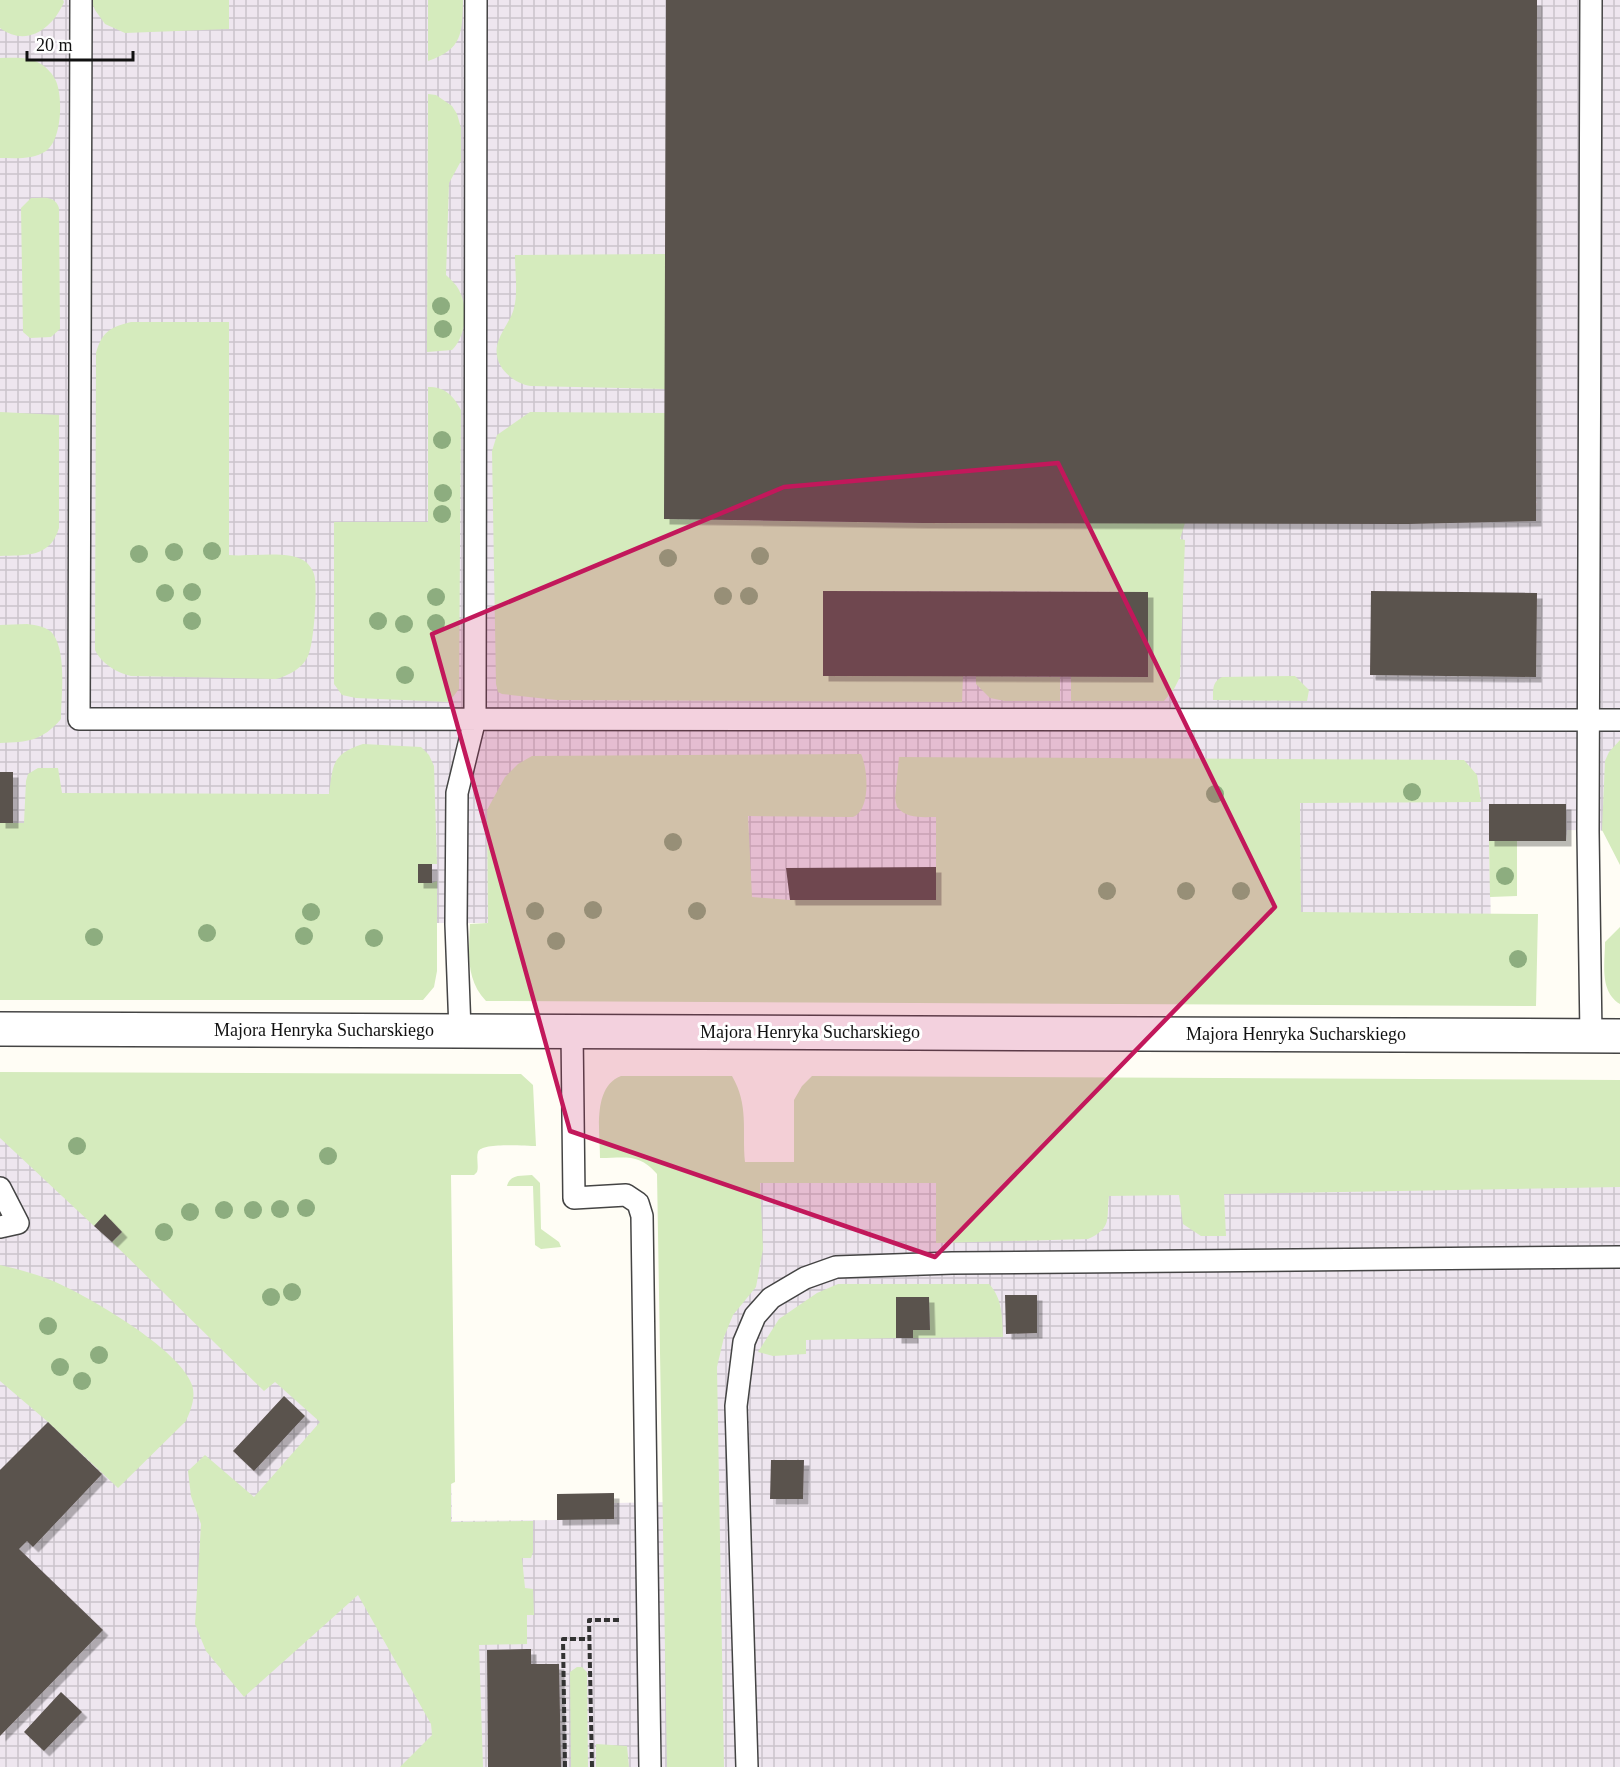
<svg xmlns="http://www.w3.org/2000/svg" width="1620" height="1767" font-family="Georgia,serif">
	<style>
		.industrial { fill: url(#industrial-grid) }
		.grass { fill: #d5ebbd }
		.building { fill: #5a524d; filter: url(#shadow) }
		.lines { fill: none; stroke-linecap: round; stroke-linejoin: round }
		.service-casing { stroke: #444; stroke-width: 24 }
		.minor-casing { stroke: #444; stroke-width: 36 }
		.path { stroke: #333; stroke-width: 4; stroke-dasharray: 6 3; stroke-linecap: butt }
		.service { stroke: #fff; stroke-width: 21 }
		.minor { stroke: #fff; stroke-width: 33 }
		.tree { fill: #8dad7f }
		.marked { fill: #c2185b; fill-opacity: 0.2; stroke: #c2185b; stroke-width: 4.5; stroke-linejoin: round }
		.labels { text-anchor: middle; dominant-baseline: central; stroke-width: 6; stroke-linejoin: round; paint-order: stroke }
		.street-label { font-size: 18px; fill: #111; stroke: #fff }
	</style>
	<defs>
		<pattern id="industrial-grid" width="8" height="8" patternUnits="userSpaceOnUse" patternTransform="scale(1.5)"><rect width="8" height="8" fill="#eee6ef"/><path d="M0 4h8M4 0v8" fill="none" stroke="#cbc4cc"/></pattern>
		<filter id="shadow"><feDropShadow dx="5.5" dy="5.5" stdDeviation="0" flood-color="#0004"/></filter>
	</defs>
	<rect width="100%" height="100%" fill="#fffdf5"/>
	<path class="industrial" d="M0 0H1620V831L1567 830 1566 841H1489L1491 923H0Z
		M0 1138 445 1142 452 1521 557 1520V1494L614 1503 668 1502 744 1162 1620 1161V1767H0Z"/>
	<path class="grass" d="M0 0H63L64 2C53 28 27 48 0 28Z
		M91 0H229V29L125 33 105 24 95 10Z
		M428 0H463C462 33 463 49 428 61Z
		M0 58C14 58 28 56 41 64 47 68 53 74 56 81 63 97 62 140 46 151 33 160 15 158 0 158Z
		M428 94 436 95 452 106 457 114 461 128V161L449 183 446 275C451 280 456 284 459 290 469 308 466 336 452 350L427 352Z
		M31 198C43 198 55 195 59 208L60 329 51 337 30 338 23 332 21 208Z
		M665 254V389L531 386C511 383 491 364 498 342 502 330 511 320 514 308 518 294 515 270 515 255Z
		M131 322H229V555C250 557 285 550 303 560 308 563 312 568 314 574 318 586 314 644 308 656 303 668 288 676 276 679L131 676C117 673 101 663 95 650L96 353C102 332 110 327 131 322Z
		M428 387C445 387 453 395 461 410L459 689 449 702 356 698 342 695 334 684V522H428Z
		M0 412 59 415V528C50 558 26 555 0 556Z
		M530 412 665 413V519L923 523H1185L1180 539 1185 540 1180 677 1174 689 1164 701H1071V676L1148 677V592L823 591V676H963L962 702 557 700 502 694 498 692 496 684 492 451 497 435Z
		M27 624C36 625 48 627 53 634 67 654 61 695 61 719 42 741 28 742 0 743V625Z
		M976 676 1060 677V701H1005L990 698 976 684Z
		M1295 676 1309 690 1307 701 1213 700C1213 690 1212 682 1222 677Z
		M1620 740V865L1602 830 1605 761 1609 752Z
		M363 744 421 747 429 755 434 766 437 864H418L432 883 437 881V971L434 987 423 1000H0V823H24L26 781 28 774 38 768H58L62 793 329 794C333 766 331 754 363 744Z
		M861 754C868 769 871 810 853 817L748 816 752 897 790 900H936V817C922 817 907 819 897 807L895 798 899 757 1464 760 1477 775 1481 802 1300 803 1301 912 1538 914 1536 1006 486 1001C465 979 469 952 470 924L488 923 487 810 505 777 518 764 532 756Z
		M1489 841H1517V896L1490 897Z
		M1620 884V1004C1599 991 1605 963 1605 942L1620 927Z
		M0 1072 521 1074 533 1085 536 1146C526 1146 481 1142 478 1152 476 1158 479 1166 477 1172L474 1175H451L455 1482 451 1484V1522L533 1521V1552L531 1558H522L525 1588 533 1589 534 1615H527V1644L479 1645 483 1767H400L432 1735 431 1724 358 1595 244 1697 206 1651 195 1624 201 1524 191 1496 188 1471 205 1455 254 1497 320 1422 275 1382 264 1391 112 1242 122 1232 105 1215 94 1226 0 1138Z
		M621 1076H732C749 1105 742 1131 745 1162H794V1100L802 1086 812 1076 1620 1080V1187L1224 1194 1226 1236H1201L1183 1224 1179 1195 1109 1196C1106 1218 1113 1228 1088 1239L936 1243V1183H760L763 1249 756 1287 733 1315 724 1337 717 1367 724 1767H667L657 1174C639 1153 626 1158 600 1158 600 1133 592 1087 621 1076Z
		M532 1175 540 1183 541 1229 559 1242 561 1247 541 1249 535 1245 533 1186H507C510 1174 521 1176 532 1175Z
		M0 1265C18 1269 36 1274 53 1281 88 1296 180 1349 192 1385 196 1397 191 1410 186 1421L118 1488 48 1422 0 1381Z
		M838 1284H989C1003 1299 1002 1318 1003 1337L913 1338V1330L930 1329 929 1297H897L896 1338 806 1340V1354L773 1356 758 1352 779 1319 817 1293Z
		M577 1667H582L587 1672 588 1767H571L570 1672Z
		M596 1744 627 1746 629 1767H596Z"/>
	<path class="building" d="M666 0H1537L1536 521 1408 524 923 523 664 519Z
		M823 591 1148 592V677L823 676Z
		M1371 591 1537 593 1536 677 1370 675Z
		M0 772H13V823H0Z
		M1489 804H1566V841H1489Z
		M418 864H432V883H418Z
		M936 867V900H790L786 868Z
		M105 1214 122 1232 112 1242 94 1226Z
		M1005 1295H1037V1333L1006 1334Z
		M896 1297H929L930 1330H913V1338H896Z
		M284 1396 305 1416 254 1471 233 1451Z
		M48 1422 102 1474 33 1547 27 1541 19 1549 103 1630 0 1736V1470Z
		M771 1460H804L803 1499H770Z
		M614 1493V1519L557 1520V1494Z
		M527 1649H531V1664H559L561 1767H488L487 1650Z
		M61 1692 82 1712 44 1751 24 1732Z"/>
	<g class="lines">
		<defs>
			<path id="service" d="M81 0 79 719 1620 720
				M1591 0 1588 831 1591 1036
				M460 1030 456 924 457 793 475 719 476 0
				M572 1031 574 1198 626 1195 638 1203 642 1216 650 1767
				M0 1188 18 1223 0 1227
				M747 1767 736 1406 744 1342 755 1316 771 1298 805 1278 836 1267 952 1263 1620 1257"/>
			<path id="minor" d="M0 1029 1620 1036"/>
		</defs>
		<use href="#service" class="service-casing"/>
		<use href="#minor" class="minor-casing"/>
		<path class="path" d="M565 1767 563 1639H589
			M592 1767 589 1620H619"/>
		<use href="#service" class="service"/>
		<use href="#minor" class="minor"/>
	</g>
	<g class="tree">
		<circle cx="441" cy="306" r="9"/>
		<circle cx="443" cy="329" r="9"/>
		<circle cx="442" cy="440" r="9"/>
		<circle cx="443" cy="493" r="9"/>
		<circle cx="442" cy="514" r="9"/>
		<circle cx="212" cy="551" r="9"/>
		<circle cx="174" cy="552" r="9"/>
		<circle cx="139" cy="554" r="9"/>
		<circle cx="760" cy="556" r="9"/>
		<circle cx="668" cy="558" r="9"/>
		<circle cx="192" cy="592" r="9"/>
		<circle cx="165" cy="593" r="9"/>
		<circle cx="723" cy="596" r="9"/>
		<circle cx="749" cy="596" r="9"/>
		<circle cx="436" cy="597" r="9"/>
		<circle cx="192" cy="621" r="9"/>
		<circle cx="378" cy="621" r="9"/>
		<circle cx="436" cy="623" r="9"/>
		<circle cx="404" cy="624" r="9"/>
		<circle cx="405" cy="675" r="9"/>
		<circle cx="1412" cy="792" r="9"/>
		<circle cx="1215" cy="794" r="9"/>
		<circle cx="673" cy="842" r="9"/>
		<circle cx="1505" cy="876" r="9"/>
		<circle cx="1107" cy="891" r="9"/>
		<circle cx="1186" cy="891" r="9"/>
		<circle cx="1241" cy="891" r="9"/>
		<circle cx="593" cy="910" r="9"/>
		<circle cx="535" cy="911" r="9"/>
		<circle cx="697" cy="911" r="9"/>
		<circle cx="311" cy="912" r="9"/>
		<circle cx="207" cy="933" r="9"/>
		<circle cx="304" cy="936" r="9"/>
		<circle cx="94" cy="937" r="9"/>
		<circle cx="374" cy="938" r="9"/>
		<circle cx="556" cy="941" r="9"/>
		<circle cx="1518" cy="959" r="9"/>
		<circle cx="77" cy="1146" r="9"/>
		<circle cx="328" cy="1156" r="9"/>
		<circle cx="306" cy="1208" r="9"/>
		<circle cx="280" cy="1209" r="9"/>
		<circle cx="224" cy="1210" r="9"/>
		<circle cx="253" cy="1210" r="9"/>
		<circle cx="190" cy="1212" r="9"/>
		<circle cx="164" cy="1232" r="9"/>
		<circle cx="292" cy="1292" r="9"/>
		<circle cx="271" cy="1297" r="9"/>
		<circle cx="48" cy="1326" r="9"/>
		<circle cx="99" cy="1355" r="9"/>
		<circle cx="60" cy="1367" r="9"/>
		<circle cx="82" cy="1381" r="9"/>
	</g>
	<path class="marked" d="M1058 463 1275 907 935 1257 570 1131 432 634 784 487Z"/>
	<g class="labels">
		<g class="street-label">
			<text x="324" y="1030">Majora Henryka Sucharskiego</text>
			<text x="810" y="1032">Majora Henryka Sucharskiego</text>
			<text x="1296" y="1034">Majora Henryka Sucharskiego</text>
		</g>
	</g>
	<path d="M27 51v9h106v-9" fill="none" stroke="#111111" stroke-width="3"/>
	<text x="36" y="51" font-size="18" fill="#111111" stroke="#ffffff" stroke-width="4.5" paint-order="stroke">20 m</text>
</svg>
